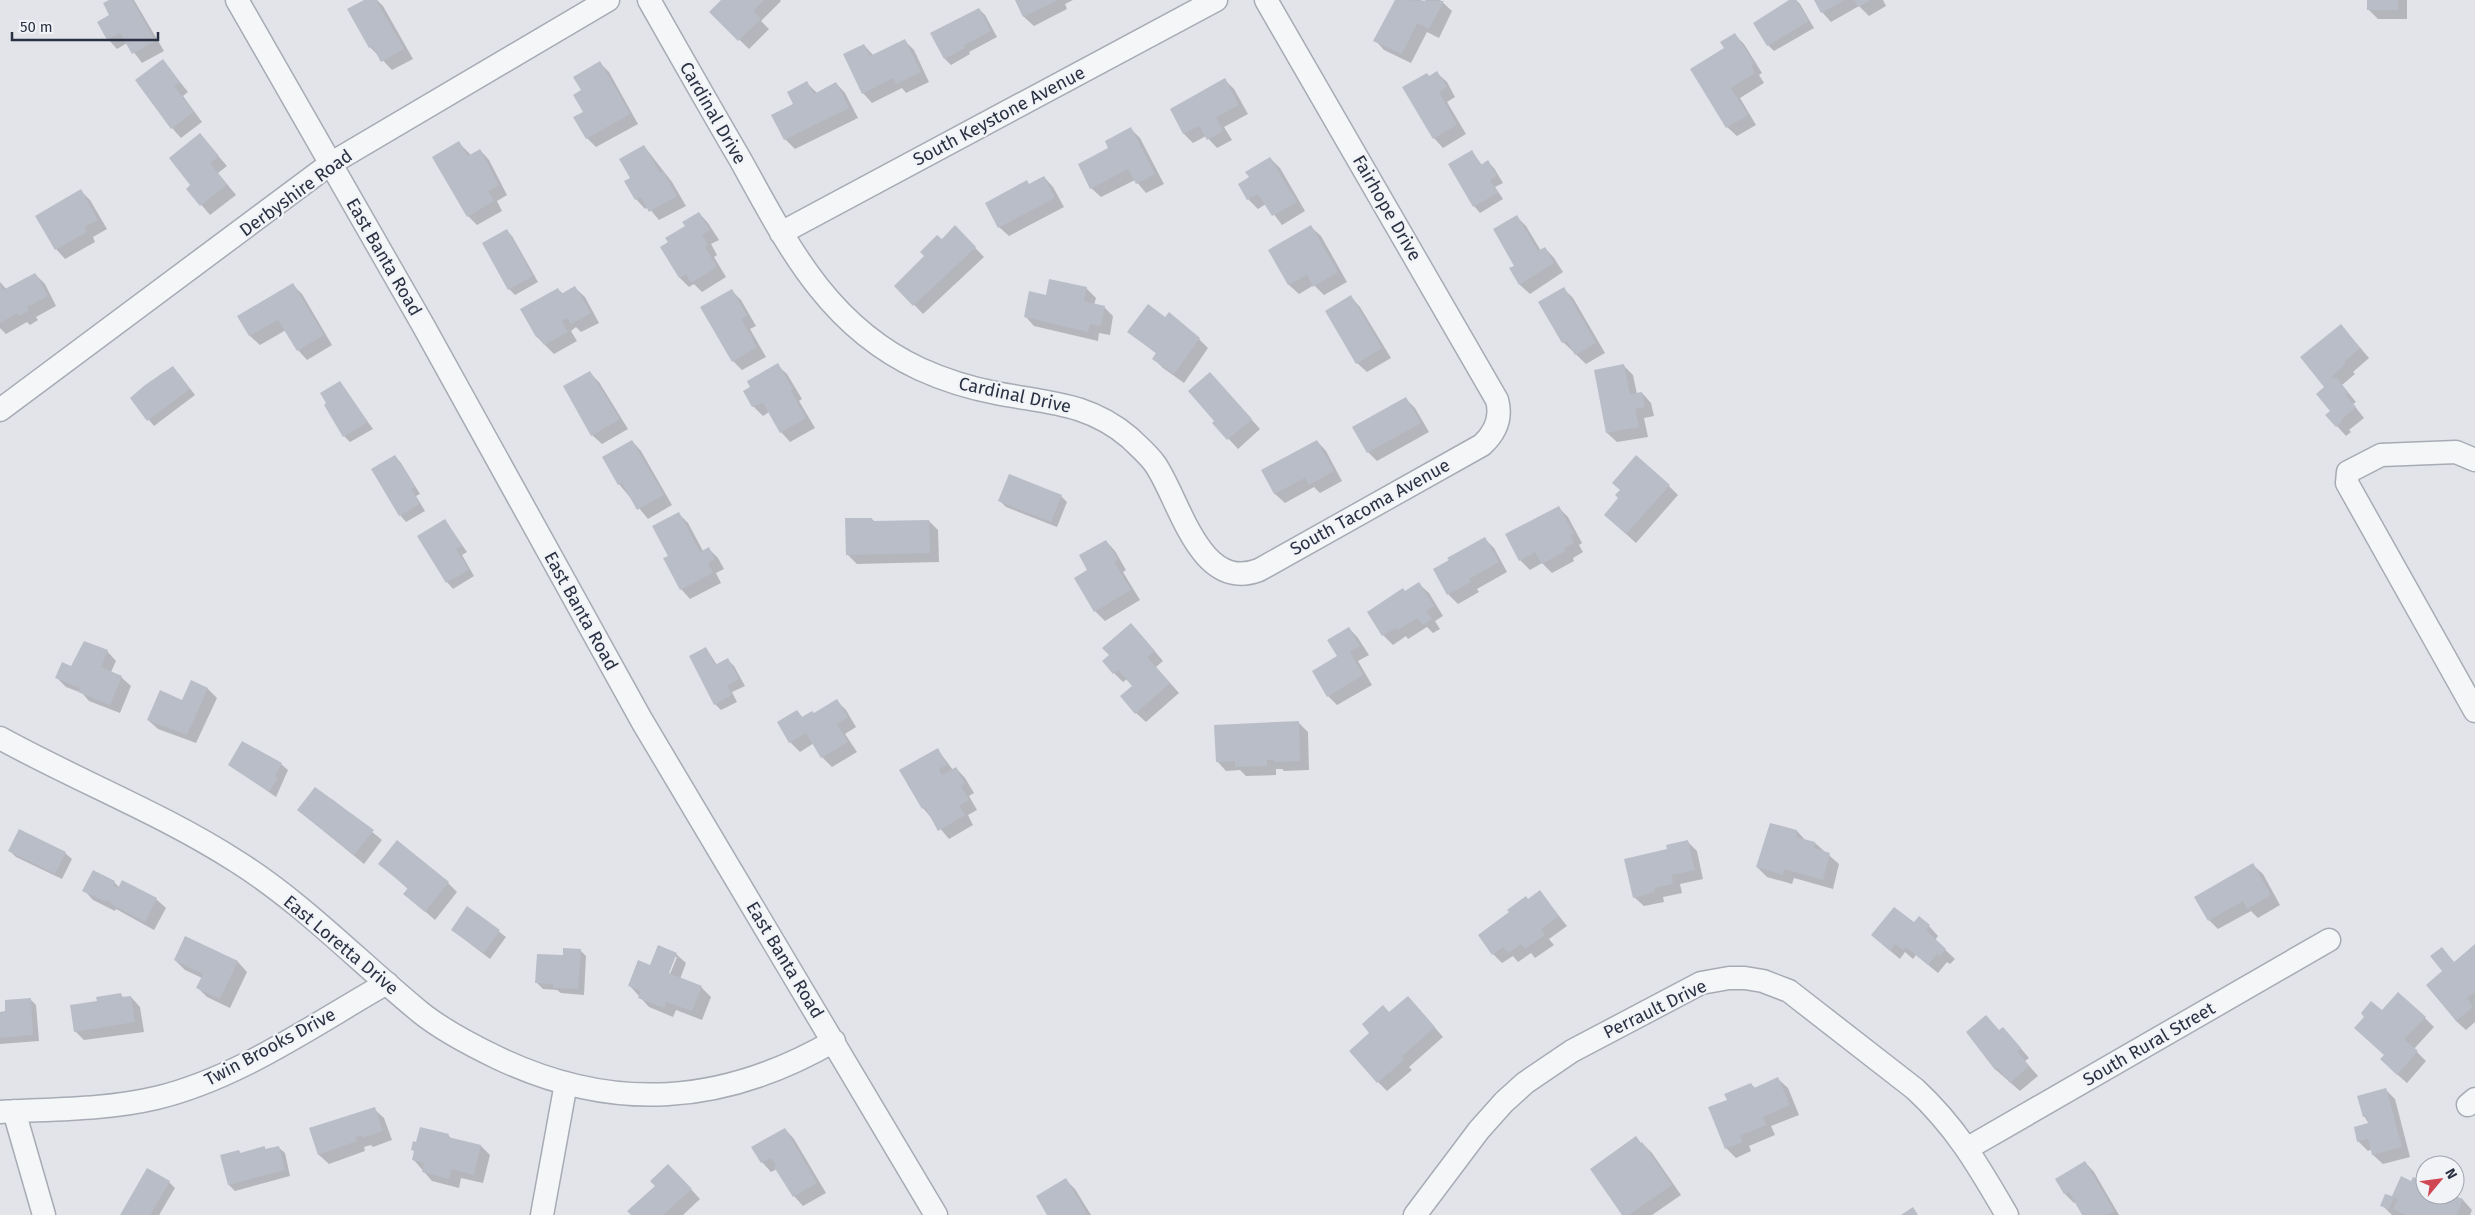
<svg xmlns="http://www.w3.org/2000/svg" width="2475" height="1215" font-family="'Fira Sans',sans-serif">
	<style>
		.shadow { fill: #0003; fill-rule: evenodd }
		.building { fill: #b9bdc7 }
		.lines { fill: none; stroke-linecap: round; stroke-linejoin: round }
		.minor-casing { stroke: #a7abb4; stroke-width: 25 }
		.minor { stroke: #f4f6f8; stroke-width: 22 }
		.labels { text-anchor: middle; dominant-baseline: central; stroke-width: 4.5; stroke-linejoin: round; paint-order: stroke }
		.street-label { font-size: 18px; fill: #293142; stroke: #f1f3f7 }
	</style>
	<rect width="100%" height="100%" fill="#e2e4ea"/>
	<path class="shadow" d="M111 0H134L164 51 142 63 127 43 117 49 108 39Z
		M367 0H377L383 6 413 59 392 70 370 47Z
		M722 0H780L781 1 761 21 769 29 749 49 711 12Z
		M1016 0H1073L1065 4 1067 9 1034 26 1024 17Z
		M1396 0H1420L1425 2 1426 0H1440L1452 11 1439 38 1427 32 1411 63 1384 50 1375 40Z
		M1792 0H1796L1800 4 1814 28 1774 51 1768 45Z
		M1815 0H1883L1886 6 1869 16 1859 6 1831 22 1822 12Z
		M2369 0H2407V19H2378L2368 9Z
		M979 9 985 15 997 37 969 52 970 54 951 65 945 59Z
		M1735 35 1744 44 1762 73 1759 75 1764 83 1740 98 1756 125 1737 136 1727 127 1725 49Z
		M905 41 914 50 929 82 906 93 902 88 872 103 863 93 864 45 873 55Z
		M163 61 188 92 183 96 202 122 181 138 172 128Z
		M600 63 609 72 638 124 596 147 587 138 582 91Z
		M1437 73 1447 82 1455 97 1447 102 1466 134 1443 148 1434 138 1430 77Z
		M1225 80 1234 89 1248 114 1224 127 1232 140 1217 148 1206 136 1193 143 1184 134 1171 110Z
		M807 83 817 93 836 83 845 93 858 118 795 149 785 139 795 104Z
		M1131 129 1140 138 1164 184 1146 193 1135 180 1101 197 1091 188 1110 149Z
		M200 135 227 166 218 173 236 195 210 215 188 189 192 186Z
		M459 143 471 155 480 150 489 160 507 195 497 201 502 211 477 225 468 216Z
		M644 146 672 182 686 206 659 220 648 207 645 209 636 199 631 178Z
		M1472 152 1482 165 1488 162 1494 168 1503 183 1495 187 1503 199 1480 213 1474 206Z
		M1270 158 1280 168 1305 211 1282 225 1266 204 1258 209 1248 199 1251 178Z
		M1044 177 1053 187 1064 207 1009 236 999 227 1030 185Z
		M81 191 90 200 107 229 93 237 95 242 65 259 56 249Z
		M699 213 708 223 719 240 711 244 717 255 714 257 726 277 702 292 694 284 689 287 680 278 686 227Z
		M1517 217 1526 226 1541 251 1545 248 1554 258 1563 272 1530 294 1520 285 1511 269 1516 266Z
		M955 227 984 257 923 314 896 286Z
		M1311 227 1321 236 1347 282 1324 295 1314 285 1299 294 1289 285 1270 250Z
		M506 230 512 236 538 282 515 295 509 289Z
		M35 274 45 284 56 306 36 317 38 320 30 325 27 322 6 334 0 328V282L7 290Z
		M293 285 302 294 332 345 307 360 298 350 286 330 260 345 250 336 239 317Z
		M575 288 585 297 599 323 581 332 576 327 571 331 577 341 554 354 537 337 522 309 558 289 563 294Z
		M1086 288 1096 298 1094 305 1104 307 1113 316 1110 335 1099 333 1098 341 1034 326 1025 316 1047 296Z
		M1564 289 1573 298 1605 353 1586 364 1563 342Z
		M731 290 741 300 756 326 750 329 766 357 742 370 733 361Z
		M1351 297 1360 307 1391 358 1367 372 1357 363Z
		M2341 325 2369 358 2353 372 2355 374 2342 385 2356 402 2353 404 2364 418 2349 430 2351 432 2346 436 2337 426 2326 387Z
		M1129 332 1199 339 1208 348 1184 383 1163 368 1154 359 1157 354Z
		M777 365 787 374 802 399 799 401 815 428 790 442 781 432 769 412 763 416 753 406 752 387Z
		M1624 366 1633 375 1637 394 1642 393 1651 403 1654 416 1644 418 1648 437 1617 442 1607 433 1596 371Z
		M164 372 179 374 195 395 154 426 131 398Z
		M590 373 599 382 628 429 602 444 592 435Z
		M340 383 373 429 350 442 344 436 328 404Z
		M1219 383 1260 429 1238 449 1214 423 1216 421Z
		M1406 399 1415 408 1429 432 1377 461 1368 452Z
		M632 441 641 451 672 505 648 519 619 484Z
		M1317 441 1326 451 1342 481 1320 493 1314 487 1285 503 1275 494 1263 470Z
		M395 456 401 463 420 494 416 496 425 511 406 522 400 515 373 470Z
		M1669 486 1678 495 1636 543 1615 524 1621 490Z
		M1061 496 1067 502 1057 527 1006 507 1000 501Z
		M1558 507 1568 517 1582 543 1579 545 1583 552 1573 558 1574 561 1552 573 1542 563 1530 570 1520 560Z
		M678 513 688 523 703 551 708 548 718 558 724 569 716 573 721 583 690 599 681 589 669 557Z
		M872 519 875 522 929 521 938 530 939 562 857 564 847 554Z
		M445 520 467 552 462 555 474 576 453 589 447 582Z
		M1485 539 1494 548 1507 572 1477 589 1479 592 1458 604 1448 594 1435 569Z
		M1106 541 1115 551 1126 570 1123 572 1140 600 1105 621 1095 611 1089 570Z
		M1419 584 1429 593 1443 616 1435 621 1440 629 1433 633 1427 627 1408 639 1406 636 1393 645 1383 635 1369 613Z
		M1349 628 1358 638 1369 655 1358 661 1372 685 1337 705 1328 696Z
		M1140 634 1163 661 1156 667 1179 693 1146 722 1136 713 1133 686 1127 679 1123 682 1114 673Z
		M706 648 717 665 728 660 734 666 745 686 732 692 737 702 721 710 715 704Z
		M107 651 116 661 111 672 121 677 131 686 120 713 89 701 82 693 66 687 57 678 71 668Z
		M192 681 208 689 217 698 196 743 158 729 148 720 182 702Z
		M837 701 846 710 856 727 845 734 857 752 832 767 822 757 814 743 800 752 790 742 797 711 803 718 814 714Z
		M1298 722 1308 732 1309 770 1284 771 1282 769H1276V775L1246 776 1240 770 1226 771 1217 761Z
		M243 743 281 764 288 770 276 797 230 765Z
		M938 750 953 770 956 768 965 778 974 793 969 796 977 810 968 815 973 825 949 839 923 808Z
		M332 799 382 840 364 864 298 810Z
		M1771 824 1797 831 1806 841 1815 843 1839 864 1833 889 1794 878 1792 884 1767 877 1757 867Z
		M1687 841 1697 851 1703 879 1680 884 1682 893 1663 897 1664 902 1644 906 1634 897 1668 850Z
		M10 851 65 853 72 859 62 879 16 857Z
		M380 864 448 883 457 892 435 920 405 894 408 889Z
		M2253 865 2263 874 2280 905 2258 918 2251 911 2218 929 2209 920Z
		M114 882 120 888 156 899 166 908 154 930 116 909 115 911 93 900 84 890Z
		M1540 892 1567 926 1549 939 1554 945 1535 958 1531 953 1518 962 1513 956 1502 963 1493 954 1528 901Z
		M468 908 506 937 490 959 452 930Z
		M1914 924 1929 926 1938 936 1935 940 1955 959 1950 964 1947 962 1938 973 1916 955 1913 959 1905 952 1900 959 1882 944Z
		M186 938 238 962 247 972 230 1008 207 997 198 988 202 978 185 970 175 960Z
		M2475 946V1022L2466 1030 2456 1021 2444 971 2442 949 2455 963Z
		M580 950 586 956 584 995 561 993 557 990 543 989 537 983 564 957Z
		M676 954 686 963 680 979 701 987 711 997 702 1020 676 1010 673 1017 649 1007 629 985 651 967ZM674 957H677L668 979 666 978Z
		M121 995 124 998 131 997 140 1007 144 1032 84 1040 75 1031Z
		M30 999 36 1005 39 1041 0 1044V1013H7Z
		M1417 1007 1443 1037 1409 1067 1412 1070 1387 1091 1378 1082 1390 1014Z
		M2382 1012 2425 1018 2434 1027 2414 1049 2426 1061 2407 1083 2391 1069Z
		M1968 1032H2000L2012 1038 2029 1058 2025 1061 2038 1076 2020 1091 1996 1070Z
		M1778 1079 1788 1088 1799 1115 1771 1126 1775 1135 1749 1146 1751 1151 1736 1158 1726 1148 1728 1100 1751 1084 1755 1088Z
		M2386 1090 2395 1099 2410 1157 2383 1164 2373 1155 2372 1149 2368 1151 2358 1141 2369 1124 2364 1116Z
		M374 1109 384 1118 392 1140 373 1147 371 1145 364 1147 365 1151 329 1164 319 1155 310 1128Z
		M785 1129 794 1139 826 1193 803 1206 794 1196 777 1169 771 1172 762 1162Z
		M448 1135 453 1140 481 1146 490 1155 483 1183 461 1178 459 1188 432 1181 413 1159 415 1152 412 1149Z
		M1642 1143 1652 1153 1681 1195 1652 1215H1624Z
		M278 1147 285 1153 290 1176 235 1191 229 1185 239 1151 241 1154 264 1148 267 1150Z
		M2085 1162 2094 1172 2119 1215H2084L2076 1202 2074 1203 2065 1194 2056 1179Z
		M678 1175 700 1199 683 1215H632Z
		M1066 1180 1075 1189 1091 1215H1048Z
		M169 1182 175 1188 159 1215H122Z
		M2412 1182 2425 1183V1195H2450L2463 1200 2472 1210 2470 1215H2392L2382 1205Z"/>
	<path class="building" d="M109 0H132L155 41 132 54 120 33 107 40 97 22 109 15 103 3Z
		M364 0H376L404 49 381 62 372 46 369 48 347 9Z
		M721 0H764L753 11 761 19 738 41 709 12Z
		M1015 0H1058L1023 17Z
		M1395 0 1444 1 1429 29 1417 23 1402 54 1373 41Z
		M1789 0H1796L1809 21 1767 46 1753 23Z
		M1814 0H1845L1821 13Z
		M1854 0H1871L1858 7Z
		M2367 0H2398V10H2367Z
		M979 8 991 31 964 45 965 48 944 59 930 33Z
		M1735 33 1754 63 1751 65 1755 73 1731 88 1748 115 1726 128 1690 69 1724 48 1720 42Z
		M905 39 921 72 896 84 893 78 862 94 843 54 864 44 870 56Z
		M163 59 180 82 174 86 194 112 171 129 135 80Z
		M600 61 630 114 586 139 573 117 583 112 573 95 581 90 573 77Z
		M1437 71 1447 87 1439 92 1457 125 1433 139 1402 87 1427 73 1429 76Z
		M1225 78 1239 105 1216 117 1223 131 1207 140 1199 126 1183 134 1170 109Z
		M807 81 814 94 836 82 849 108 784 140 771 115 793 104 787 92Z
		M1131 127 1155 174 1136 184 1128 169 1090 189 1078 164 1108 148 1105 141Z
		M200 133 219 156 210 163 227 185 200 206 186 189 190 185 169 158Z
		M459 141 468 156 480 149 499 185 488 191 494 201 467 217 432 157Z
		M644 145 660 173 663 171 677 196 649 212 641 197 635 200 624 181 630 178 619 159Z
		M1472 150 1481 165 1488 160 1497 176 1490 180 1498 193 1473 207 1448 164Z
		M1270 157 1297 202 1272 216 1258 194 1247 200 1238 184 1249 177 1245 172Z
		M1044 176 1055 198 998 228 985 203 1027 180 1029 184Z
		M81 189 98 220 84 227 87 232 55 250 35 216Z
		M699 212 710 230 702 235 708 245 705 247 717 267 691 283 686 274 679 278 660 247 668 242 665 238 685 226 682 222Z
		M1517 215 1538 251 1545 247 1554 263 1519 285 1509 268 1514 266 1493 229Z
		M955 225 976 247 913 306 894 286 924 256 920 252 937 235 942 239Z
		M1311 225 1338 272 1313 287 1307 275 1288 285 1268 250Z
		M507 229 533 276 508 290 482 243Z
		M35 273 48 296 27 307 29 311 19 316 18 313 0 323V284L3 290Z
		M1049 279 1087 287 1084 301 1105 306 1101 326 1090 324 1088 332 1024 317 1029 291 1046 295Z
		M293 283 324 335 297 351 278 320 249 336 237 316Z
		M575 286 591 313 571 324 568 318 562 321 568 332 544 345 538 336 536 337 520 309 558 288 561 294Z
		M1564 287 1596 343 1575 355 1567 341 1562 343 1538 302Z
		M732 289 747 316 741 319 757 347 732 362 700 307Z
		M1351 295 1382 348 1356 364 1325 311Z
		M1148 304 1165 317 1169 312 1200 338 1174 374 1152 359 1156 353 1127 332Z
		M2341 324 2360 348 2344 362 2346 364 2332 376 2334 379 2336 377 2348 392 2345 394 2356 407 2341 420 2342 422 2336 427 2325 415 2330 411 2316 394 2324 387 2300 357Z
		M778 363 793 389 791 391 806 418 780 433 763 403 752 407 743 391 750 387 747 381Z
		M1624 364 1630 394 1642 392 1645 407 1635 409 1639 427 1606 433 1594 370Z
		M173 366 190 389 147 421 130 398 145 385Z
		M590 371 620 419 591 436 563 386Z
		M1210 372 1252 419 1227 440 1212 423 1214 421 1188 391Z
		M340 381 368 422 343 437 324 405 326 403 320 393Z
		M1406 397 1421 423 1367 453 1352 427Z
		M632 440 664 495 637 510 622 483 618 485 602 457Z
		M1317 440 1334 471 1309 485 1305 478 1274 494 1261 470Z
		M395 455 415 487 411 489 420 504 399 516 371 469Z
		M1636 455 1670 485 1626 534 1604 515 1618 498 1615 495 1620 490 1612 483Z
		M1009 474 1062 495 1051 522 998 501Z
		M1559 506 1574 534 1570 535 1574 543 1564 548 1566 551 1542 564 1535 552 1519 561 1505 534Z
		M679 512 700 552 709 547 715 559 708 563 713 573 680 590 663 558 668 556 652 526Z
		M845 518H872V521L929 520 930 553 846 555Z
		M445 519 462 546 456 549 469 570 446 583 417 536Z
		M1485 537 1499 562 1469 579 1471 582 1447 595 1433 569 1449 560 1447 558Z
		M1106 540 1118 560 1114 562 1131 590 1094 612 1074 578 1087 570 1079 555Z
		M1419 582 1434 606 1426 611 1432 619 1423 625 1418 618 1398 630 1396 628 1382 636 1367 612 1403 588 1405 591Z
		M1131 623 1155 651 1147 657 1170 683 1135 714 1120 696 1132 686 1118 670 1113 674 1102 661 1109 655 1102 648Z
		M1349 627 1360 646 1350 652 1363 675 1327 697 1312 671 1337 656 1327 640Z
		M84 641 108 650 101 667 122 676 110 705 78 692 80 688 55 678 62 662 71 666Z
		M706 647 715 665 728 658 739 679 727 686 732 695 714 705 689 656Z
		M191 680 208 688 187 735 147 720 160 690 182 700Z
		M837 699 848 717 837 724 848 742 821 758 806 733 789 743 777 722 797 710 802 717 812 711 814 713Z
		M1299 721 1300 761 1274 762V760H1267V766L1235 767V761L1216 762 1214 725Z
		M242 741 282 763 275 776 278 778 269 792 228 765Z
		M938 748 947 765 939 769 942 775 956 767 965 784 961 786 969 800 959 806 965 815 938 831 925 807 922 809 899 770Z
		M315 787 374 830 354 855 297 810Z
		M1770 823 1797 830 1796 837 1815 842 1814 848 1830 853 1823 880 1784 869 1783 875 1756 867Z
		M19 829 66 852 55 874 8 851Z
		M397 840 449 882 425 912 403 894 408 888 378 864Z
		M1688 840 1695 870 1672 875 1673 884 1654 888 1655 892 1633 898 1624 859 1667 849 1666 845Z
		M2253 863 2271 895 2247 909 2243 901 2208 921 2194 897Z
		M93 870 115 881 113 885 118 888 122 880 157 898 145 922 111 904 112 903 107 900 106 902 82 891Z
		M1540 890 1559 916 1541 929 1545 935 1525 949 1521 944 1508 953 1503 947 1492 955 1478 935 1509 912 1507 910 1526 896 1528 899Z
		M467 906 500 930 484 953 451 930Z
		M1894 907 1914 922 1919 916 1930 925 1926 930 1946 949 1940 956 1937 954 1928 965 1906 947 1903 950 1895 944 1890 951 1871 935Z
		M185 936 238 961 220 999 196 988 203 974 174 960Z
		M2475 944V992L2467 998 2473 1007 2456 1021 2426 985 2442 971 2430 956 2442 947 2454 962Z
		M658 945 677 953 669 973 702 986 692 1011 666 1002 664 1008 638 998 641 991 628 986 638 960 650 965Z
		M563 948 581 949 578 989 553 988V984L535 983 537 954 563 955Z
		M2398 992 2426 1017 2404 1039 2418 1051 2397 1075 2380 1059 2384 1055 2354 1028 2364 1017 2361 1013 2371 1001 2382 1010Z
		M121 993 122 997 131 996 135 1022 74 1032 70 1005 97 1001 96 997Z
		M1408 996 1435 1027 1401 1057 1404 1060 1377 1083 1349 1051 1369 1033 1362 1024 1383 1005 1389 1012Z
		M31 998 33 1035 0 1038V1012L5 1011V1000Z
		M1986 1015 1999 1030 2003 1027 2021 1048 2017 1051 2029 1066 2010 1083 1998 1068 1995 1070 1966 1032Z
		M1778 1077 1790 1105 1763 1117 1766 1125 1740 1136 1743 1142 1725 1149 1708 1107 1727 1100 1724 1094 1751 1083 1754 1088Z
		M2386 1088 2402 1147 2372 1155 2368 1139 2357 1142 2354 1127 2368 1123 2366 1116 2363 1117 2357 1096Z
		M375 1107 383 1131 363 1138 362 1135 355 1138 357 1141 318 1155 309 1128Z
		M420 1127 449 1134 448 1137 481 1145 474 1175 452 1169 449 1179 422 1172 424 1163 412 1160 414 1151 411 1150 413 1141 416 1142Z
		M785 1128 817 1183 793 1197 774 1167 776 1166 771 1158 761 1163 751 1147Z
		M1636 1136 1641 1143 1642 1142 1672 1185 1629 1215H1622L1590 1169Z
		M265 1146V1149L279 1146 285 1170 228 1185 220 1155 239 1150 240 1153Z
		M2085 1161 2114 1211 2108 1215H2082L2069 1192 2064 1194 2055 1179Z
		M668 1164 692 1189 663 1215H631L627 1211 655 1186 650 1181Z
		M147 1168 170 1181 150 1215H120Z
		M2401 1176 2411 1181 2413 1177 2425 1182V1195H2453L2463 1199 2457 1215H2406L2393 1209 2398 1199 2394 1197 2389 1209 2380 1206 2385 1194 2392 1196Z
		M1066 1178 1088 1215H1047L1036 1196Z
		M1913 1207 1918 1215H1901Z"/>
	<g class="lines">
		<defs>
			<path id="minor" d="M237 0 423 325 642 721 936 1215
				M649 0C679 53 709 106 740 159 787 244 827 326 920 369 944 380 970 388 996 393 1046 403 1088 402 1130 438 1138 446 1148 454 1155 464 1180 500 1199 593 1259 570L1482 445C1495 433 1502 418 1497 400L1266 0
				M781 233 1216 0
				M0 410 330 164 608 0
				M2475 460 2456 452 2381 455 2348 472 2347 483 2475 711
				M0 738C78 781 161 813 236 861 303 903 359 962 420 1012 442 1030 471 1045 498 1058 614 1113 723 1105 834 1041
				M2468 1105 2475 1099
				M14 1111 44 1215
				M0 1112C51 1109 105 1110 156 1098 239 1078 313 1025 387 983
				M1968 1148 2329 940
				M542 1215 566 1083
				M1415 1215 1479 1130 1504 1102 1525 1083 1572 1051 1701 983 1729 978H1745L1763 981 1789 991 1915 1089C1957 1128 1979 1167 2007 1215"/>
		</defs>
		<use href="#minor" class="minor-casing"/>
		<use href="#minor" class="minor"/>
	</g>
	<g class="labels">
		<g class="street-label">
			<text transform="translate(713 113) rotate(60)">Cardinal Drive</text>
			<text transform="translate(999 116) rotate(-28)">South Keystone Avenue</text>
			<text transform="translate(296 193) rotate(-36)">Derbyshire Road</text>
			<text transform="translate(1387 208) rotate(60)">Fairhope Drive</text>
			<text transform="translate(384 257) rotate(60)">East Banta Road</text>
			<text transform="translate(1015 395) rotate(12)">Cardinal Drive</text>
			<text transform="translate(1370 507) rotate(-29)">South Tacoma Avenue</text>
			<text transform="translate(581 611) rotate(61)">East Banta Road</text>
			<text transform="translate(341 945) rotate(40)">East Loretta Drive</text>
			<text transform="translate(785 960) rotate(59)">East Banta Road</text>
			<text transform="translate(1655 1009) rotate(-26)">Perrault Drive</text>
			<text transform="translate(2149 1044) rotate(-30)">South Rural Street</text>
			<text transform="translate(270 1047) rotate(-28)">Twin Brooks Drive</text>
		</g>
	</g>
	<g transform="translate(2440 1180) rotate(61)"><circle r="24" fill="#f1f3f7" stroke="#a1a5af"/>
	<path d="M0-4L9 19L0 12L-9 19Z" fill="#d04652"/>
	<text y="-8" font-size="14" font-weight="bold" text-anchor="middle" fill="#293142">N</text>
	</g>
	<path d="M12 32v8h146v-8" fill="none" stroke="#293142" stroke-width="2.5"/>
	<text x="20" y="32" font-size="15" fill="#293142" stroke="#f1f3f7" stroke-width="4" paint-order="stroke">50 m</text>
</svg>
